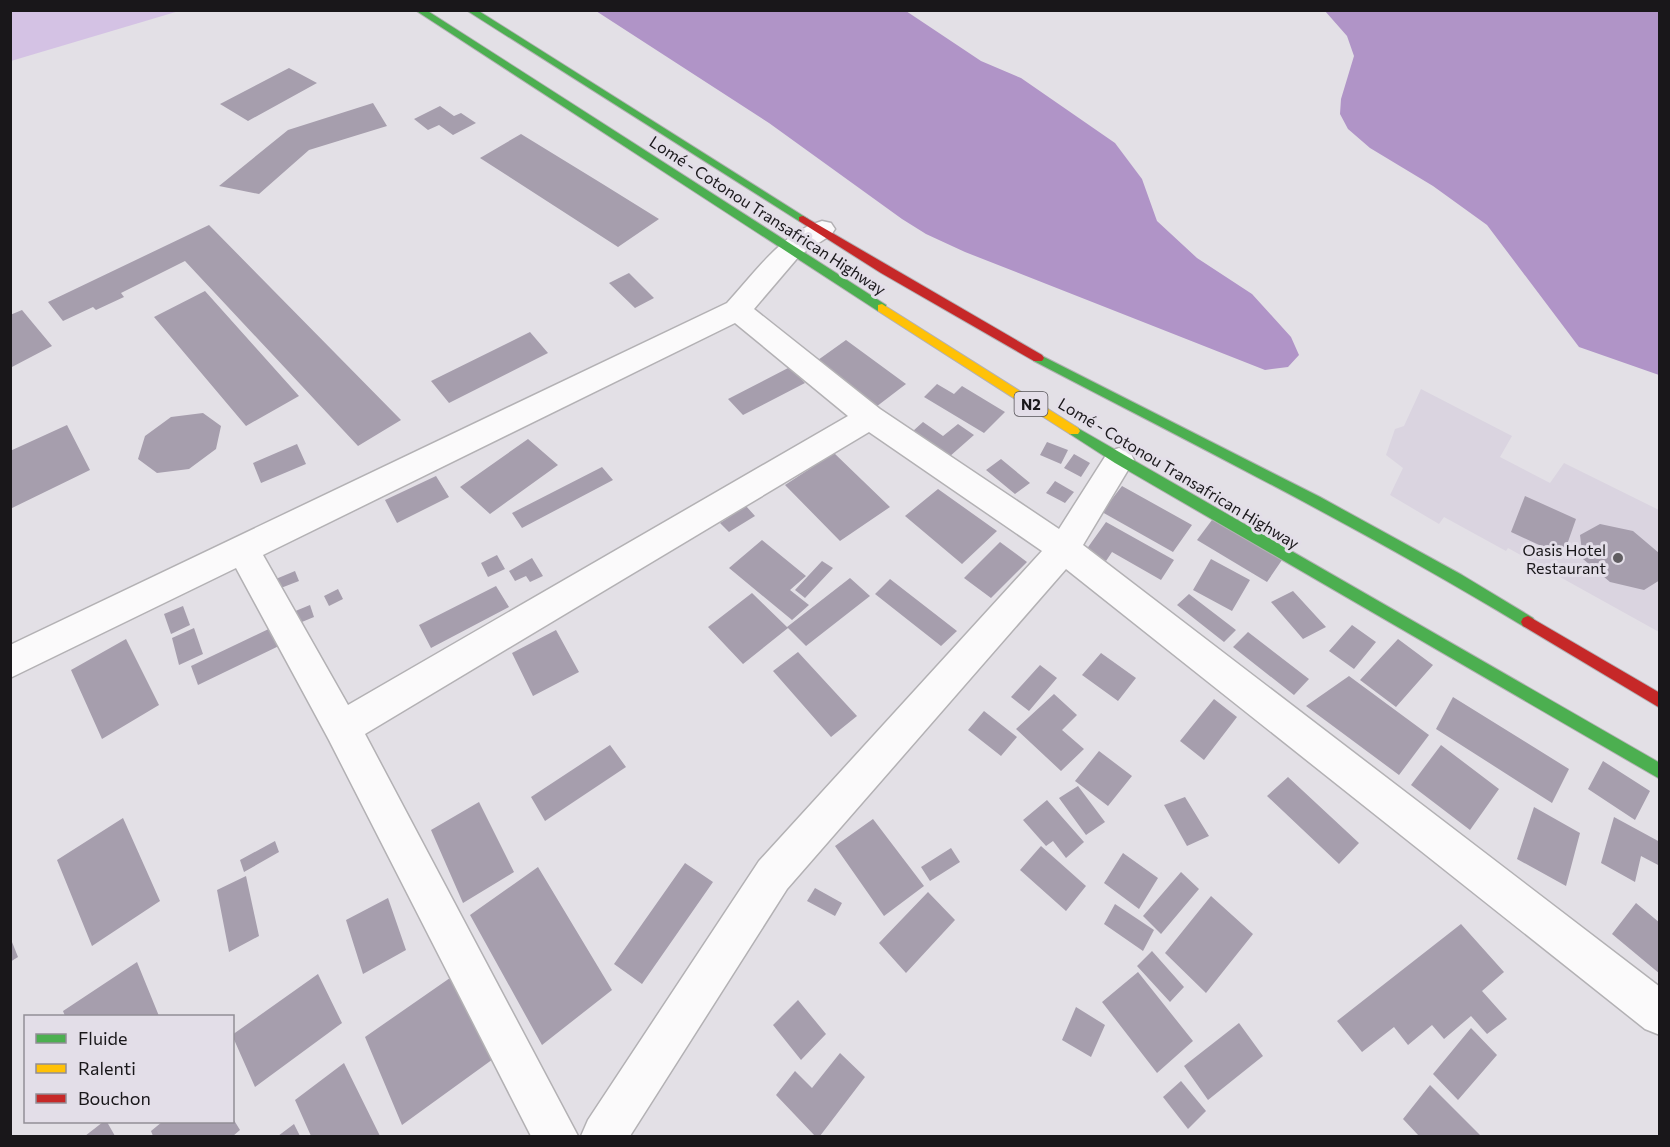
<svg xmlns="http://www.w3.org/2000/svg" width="1670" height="1147" font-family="Commissioner,sans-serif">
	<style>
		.built { fill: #dad4e0 }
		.green { fill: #d4c2e4 }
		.water { fill: #b094c7 }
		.building { fill: #a69ead }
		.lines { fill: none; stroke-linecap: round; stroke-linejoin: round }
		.street-casing { stroke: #b3b1b4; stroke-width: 3 }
		.fast-casing { stroke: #b3b1b4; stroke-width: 2 }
		.slow-casing { stroke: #b3b1b4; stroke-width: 2 }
		.jam-casing { stroke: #b3b1b4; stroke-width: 2 }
		.street { fill: #fbfafb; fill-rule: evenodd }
		.fast { fill: #4caf50; fill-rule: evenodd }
		.slow { fill: #ffc107; fill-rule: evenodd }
		.jam { fill: #c62828; fill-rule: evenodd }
		.poi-dot { fill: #605d61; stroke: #e3dee8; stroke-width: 2 }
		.labels { text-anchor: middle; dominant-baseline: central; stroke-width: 6; stroke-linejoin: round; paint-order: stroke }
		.shield { fill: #e3dee8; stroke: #565358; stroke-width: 1.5 }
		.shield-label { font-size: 15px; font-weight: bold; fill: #19171a }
		.street-label { font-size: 16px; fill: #19171a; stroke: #e3dee8 }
		.poi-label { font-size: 16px; fill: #19171a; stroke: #e3dee8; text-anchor: end }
	</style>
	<rect width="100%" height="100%" fill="#e3e0e6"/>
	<path class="built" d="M1421 389 1512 436 1500 457 1550 483 1564 463 1659 510V632L1508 548 1506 551 1444 517 1439 524 1390 495 1403 468 1386 455 1395 429 1404 426Z"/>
	<path class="green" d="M11 10H179V11L11 61Z"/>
	<path class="water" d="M596 11H906L981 61 1021 78 1115 143 1142 179 1157 221 1197 258 1252 294 1291 337 1299 355 1288 367 1265 370 965 252 926 234 902 219 769 123Z
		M1325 11H1659V375L1579 347 1487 225 1433 186 1370 148 1348 129 1340 114 1341 99 1354 56 1347 36Z"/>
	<path class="building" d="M289 68 317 83 248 121 220 104Z
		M373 103 387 126 309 150 259 194 219 186 288 130Z
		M440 106 454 116 461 113 476 123 453 135 439 125 428 130 414 119Z
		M521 134 601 183 659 219 618 247 480 158Z
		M209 225 401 420 358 446 185 261 121 293 124 297 96 310 93 307 63 321 48 302Z
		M629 273 654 298 635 308 609 283Z
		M205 291 299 396 246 426 154 317Z
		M22 310 52 346 10 368V315Z
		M530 332 548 353 449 403 431 381Z
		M846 340 906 384 872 410 811 365Z
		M790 367 805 383 743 415 728 399Z
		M937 384 954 394 962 386 1005 412 984 433 924 397Z
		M203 413 221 426 216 449 189 469 157 473 138 459 145 436 171 417Z
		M923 422 943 436 958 424 974 435 949 457 913 431Z
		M67 425 90 470 10 509V451Z
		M528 439 558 465 490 514 460 487Z
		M1047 442 1068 450 1061 464 1040 455Z
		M297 444 306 464 261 483 253 463Z
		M834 453 890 507 840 541 785 485Z
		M1074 454 1090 463 1081 477 1064 468Z
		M1001 459 1030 483 1015 494 986 470Z
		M602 467 613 480 522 528 512 513Z
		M436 476 449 497 397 523 385 500Z
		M1055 481 1074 492 1065 503 1046 493Z
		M1122 486 1192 525 1173 552 1102 512Z
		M938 489 997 531 962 564 905 516Z
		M1525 496 1576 519 1563 556 1511 532Z
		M746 506 755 516 729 532 720 523Z
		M1212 520 1282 560 1267 582 1197 540Z
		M1106 522 1174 560 1161 580 1112 552 1106 561 1086 550Z
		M1600 524 1633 531 1659 553 1660 580 1644 590 1610 582 1583 559 1580 535Z
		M762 540 806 576 790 590 809 605 792 620 729 568Z
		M1000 542 1027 562 991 598 964 578Z
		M497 555 505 569 488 577 481 563Z
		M532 558 543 576 530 582 526 576 515 581 509 571Z
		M1211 559 1250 580 1232 611 1193 590Z
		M822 561 833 568 805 598 795 590Z
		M295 571 299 581 273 591 271 581Z
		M850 578 870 596 806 646 787 627Z
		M890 579 957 631 941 646 875 594Z
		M496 586 509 607 431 648 419 625Z
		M338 589 343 599 329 606 324 596Z
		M1293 591 1326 627 1303 639 1271 602Z
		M752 593 788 628 743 664 708 627Z
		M1189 594 1236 630 1224 642 1177 605Z
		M310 605 314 617 297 624 293 612Z
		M183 606 190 625 171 634 164 614Z
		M277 625 283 644 198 685 191 666Z
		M1352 625 1376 642 1354 669 1329 651Z
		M194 628 203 654 179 665 172 638Z
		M556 630 579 672 533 696 512 653Z
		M1248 632 1309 679 1294 695 1233 647Z
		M126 639 159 705 102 739 71 670Z
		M1398 639 1433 665 1396 707 1360 680Z
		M798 652 857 716 831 737 773 671Z
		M1101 653 1136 678 1118 701 1082 675Z
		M1040 665 1057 678 1029 711 1011 697Z
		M1349 676 1429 735 1399 775 1306 706Z
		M1054 694 1077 715 1062 730 1084 749 1061 771 1016 729Z
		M1453 697 1569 769 1552 803 1436 729Z
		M1214 699 1237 717 1204 760 1180 741Z
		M984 711 1017 737 1001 756 968 730Z
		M610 745 626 767 545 821 531 797Z
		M1441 745 1499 789 1470 830 1411 785Z
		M1099 751 1132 776 1108 806 1075 781Z
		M1603 761 1650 791 1635 820 1588 789Z
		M1288 777 1359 843 1339 864 1267 796Z
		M1078 786 1105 822 1086 835 1059 798Z
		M1185 797 1209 836 1187 846 1164 805Z
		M1047 800 1084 842 1066 858 1053 841 1046 846 1023 820Z
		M479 802 514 872 463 903 431 830Z
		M1534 807 1580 833 1566 886 1517 859Z
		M1614 817 1660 842V866L1641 856 1635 882 1601 863Z
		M123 818 160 901 92 946 57 860Z
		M873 819 924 886 884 916 835 846Z
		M275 841 279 852 244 872 240 860Z
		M1041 846 1086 886 1066 911 1020 870Z
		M951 848 960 862 930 881 921 867Z
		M1123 853 1158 878 1139 909 1104 883Z
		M685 863 713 882 642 984 614 964Z
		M538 867 612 990 542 1045 470 915Z
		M1181 872 1199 889 1161 934 1143 916Z
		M246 876 259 936 229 952 217 890Z
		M815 888 842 903 835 916 807 901Z
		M928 892 955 920 906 973 879 943Z
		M1211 896 1253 934 1206 993 1165 953Z
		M388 898 406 950 363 974 346 920Z
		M1636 903 1660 923V974L1612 934Z
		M1115 904 1154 930 1143 951 1104 924Z
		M1461 924 1504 972 1482 991 1507 1019 1487 1034 1471 1016 1444 1039 1432 1025 1408 1045 1394 1027 1362 1052 1337 1021Z
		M10 937 18 957 10 962Z
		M1152 951 1184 987 1170 1002 1137 966Z
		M137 962 159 1016H65L63 1011Z
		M460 971 500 1054 402 1125 365 1037Z
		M1138 972 1193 1041 1157 1073 1102 1002Z
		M318 974 342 1023 255 1087 232 1035Z
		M798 1000 826 1034 801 1060 773 1025Z
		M1076 1007 1105 1025 1091 1057 1062 1040Z
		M1239 1023 1263 1056 1208 1100 1184 1066Z
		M1471 1028 1497 1055 1458 1100 1433 1074Z
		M840 1053 865 1077 820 1136H815L776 1095 795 1071 812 1088Z
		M344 1063 380 1136H311L295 1100Z
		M1181 1081 1206 1111 1188 1129 1163 1097Z
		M1430 1085 1481 1136H1419L1403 1119Z
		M232 1117 240 1130 233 1136H153L151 1131 162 1122H232Z
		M103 1122H107L115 1136H85Z
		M294 1124 300 1136H278Z"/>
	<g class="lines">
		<defs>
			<path id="street" d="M822 221 831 223 835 229 831 235 800 255 754 309 880 409 1059 529 1108 452 1119 448 1130 452 1134 460 1083 545 1660 987V1035L1645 1029 1066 569 787 889 630 1136H581L588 1120 759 861 1042 551 869 432 365 734 578 1136H531L329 740 236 568 10 678V645L727 303C754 274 782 232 822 221ZM735 323 848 416 348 705 263 555Z"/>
			<path id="fast" d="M415 10H426L886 305V311H878Z
				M466 10H477L808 219 807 221H799Z
				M1038 354 1320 497 1462 575 1533 618 1535 622 1533 626 1528 628 1523 626C1365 530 1199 447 1034 361L1032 358 1034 355Z
				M1074 426 1660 763V779L1115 463 1070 434 1068 431 1070 428Z"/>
			<path id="slow" d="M882 304 1078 428 1080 431 1078 434H1070L878 311V305Z"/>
			<path id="jam" d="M803 216 1042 355 1044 358 1042 361H1034L881 273 799 221V217Z
				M1528 616 1660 693V708L1523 626 1521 622 1523 618Z"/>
		</defs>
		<use href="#street" class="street-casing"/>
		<use href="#fast" class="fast-casing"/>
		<use href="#slow" class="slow-casing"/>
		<use href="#jam" class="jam-casing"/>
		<use href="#street" class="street"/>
		<use href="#fast" class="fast"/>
		<use href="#slow" class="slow"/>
		<use href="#jam" class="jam"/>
	</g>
	<circle class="poi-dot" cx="1618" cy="558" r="6"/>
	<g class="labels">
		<rect class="shield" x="1014.5" y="392" width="33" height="24" rx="4.5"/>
		<g class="shield-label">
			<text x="1031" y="404">N2</text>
		</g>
		<g class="street-label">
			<text transform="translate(768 215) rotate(33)">Lomé - Cotonou Transafrican Highway</text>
			<text transform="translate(1179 473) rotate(31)">Lomé - Cotonou Transafrican Highway</text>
		</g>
		<g class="poi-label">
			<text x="1606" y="549">Oasis Hotel<tspan x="1606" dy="18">Restaurant</tspan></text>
		</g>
	</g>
	<rect width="1670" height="1147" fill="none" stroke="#19171a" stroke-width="24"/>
	<rect x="24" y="1015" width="210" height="108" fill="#e3dee8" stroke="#928e96" stroke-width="1.5"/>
	<rect x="36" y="1034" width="30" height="9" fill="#4caf50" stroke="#928e96" stroke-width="1.5"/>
	<text x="78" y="1045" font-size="18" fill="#19171a">Fluide</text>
	<rect x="36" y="1064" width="30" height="9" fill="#ffc107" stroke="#928e96" stroke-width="1.5"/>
	<text x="78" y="1075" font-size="18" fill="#19171a">Ralenti</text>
	<rect x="36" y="1094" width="30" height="9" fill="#c62828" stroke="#928e96" stroke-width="1.5"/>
	<text x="78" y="1105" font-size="18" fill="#19171a">Bouchon</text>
</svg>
